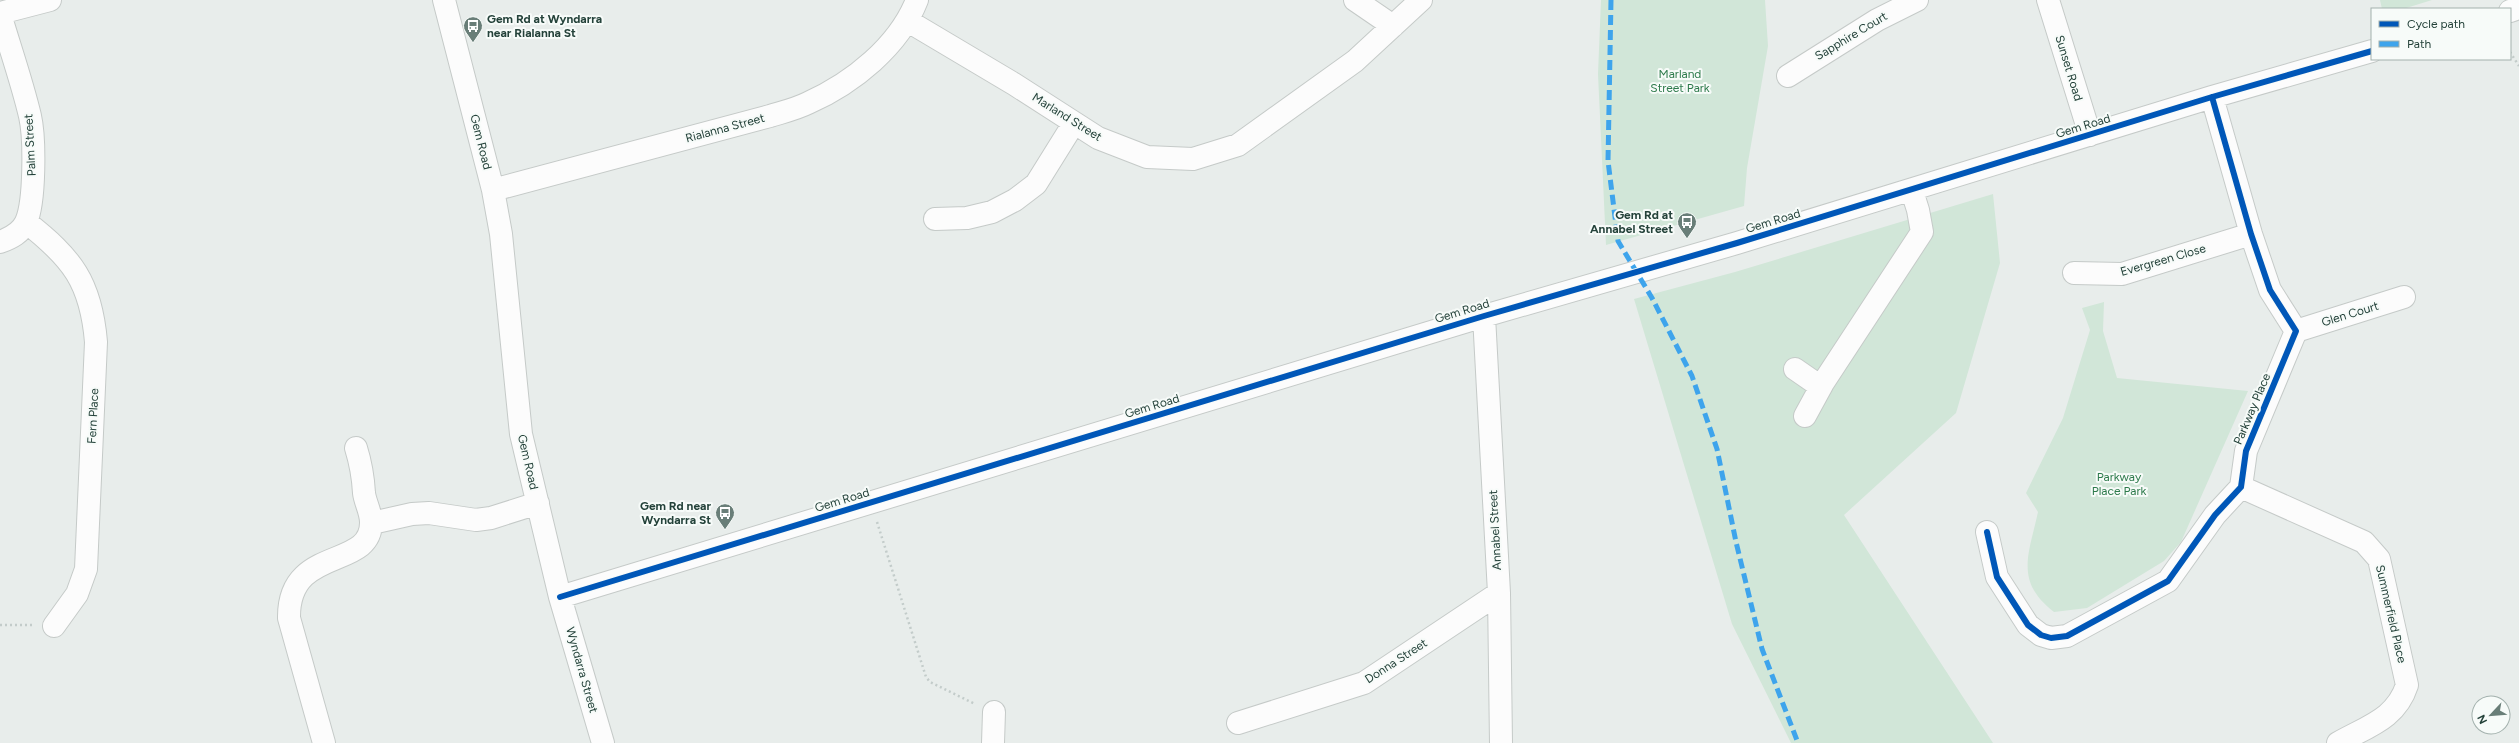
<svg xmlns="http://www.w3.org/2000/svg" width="2519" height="743" font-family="Figtree,sans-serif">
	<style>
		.green { fill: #d1e6d8 }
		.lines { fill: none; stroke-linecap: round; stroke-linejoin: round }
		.minor-casing { stroke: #c5cac8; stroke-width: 24 }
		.path { stroke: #c3ccca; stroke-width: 2.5; stroke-dasharray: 2 3; stroke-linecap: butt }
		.minor { stroke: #fcfcfc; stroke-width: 22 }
		.quiet { stroke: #3ea4ec; stroke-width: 5; stroke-dasharray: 10 5; stroke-linecap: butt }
		.cycleway-casing { stroke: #f7fbf9; stroke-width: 8 }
		.cycleway { stroke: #0057b8; stroke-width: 6 }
		.labels { text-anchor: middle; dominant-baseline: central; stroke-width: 4; stroke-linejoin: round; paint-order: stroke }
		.poi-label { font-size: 12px; font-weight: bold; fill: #24423a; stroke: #f7fbf9; text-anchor: end }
		.street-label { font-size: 12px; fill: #24423a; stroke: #f7fbf9 }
		.park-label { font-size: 12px; fill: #2d7a4b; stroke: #f7fbf9 }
	</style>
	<rect width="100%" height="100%" fill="#e8edeb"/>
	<path class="green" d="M1601 0H1765L1768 46 1747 168 1744 206 1606 245 1598 74Z
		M2380 0H2432L2403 9H2382Z
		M1993 194 2000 263 1956 413 1844 515 1993 743H1791L1732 624 1634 299 1735 272Z
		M2104 302 2103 331 2117 378 2248 391 2181 542 2164 561 2087 608 2054 612C2014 581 2029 554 2038 512L2026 493 2063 418 2090 330 2082 308Z"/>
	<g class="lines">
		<defs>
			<path id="minor" d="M444 0 493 190 501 234 521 434 560 597 603 743
				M1355 0 1393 26
				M2048 0 2090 135
				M2510 11 2519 8
				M0 13 50 0
				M0 14C10 48 22 82 30 116 35 138 35 202 26 222 21 233 11 238 0 242
				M908 21 1014 84 1098 138 1147 157 1193 159 1238 145 1355 61 1421 0
				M1788 76 1877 20 1917 0
				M493 190 770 116C783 112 796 109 808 103 853 83 899 46 917 0
				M935 219 967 218 992 212 1015 200 1036 184 1074 123
				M26 222C72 258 91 282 96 342L86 569 77 594 54 626
				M2074 273 2122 274 2251 234
				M1484 316 1499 593 1501 743
				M2296 331 2404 297
				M1795 369 1821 387
				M1805 416 1823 383 1922 232 1918 210 1912 191
				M2241 487 2364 542 2379 559 2407 685C2396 719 2368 726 2338 743
				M372 523 412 514 429 513 476 520 491 518 538 503
				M1987 532 1997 577 2028 625 2041 635 2051 638 2067 636 2168 581 2215 515 2241 487 2246 451 2296 331 2270 290 2251 234 2212 97
				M560 597 1484 316 1737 243 2212 97 2372 51
				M1238 723 1364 683 1499 593
				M324 743 289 618C288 544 372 571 371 522 371 512 365 502 364 493 363 475 361 464 356 448
				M993 743 994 712"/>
		</defs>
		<use href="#minor" class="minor-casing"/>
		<path class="path" d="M2510 52 2519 66
			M877 522 926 677 930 682 975 704
			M0 625H35"/>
		<use href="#minor" class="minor"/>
		<path class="quiet" d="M1611 0 1608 161 1618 241 1652 298 1692 376 1717 449 1736 542 1762 649 1798 743"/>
		<defs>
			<path id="cycleway" d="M1987 532 1997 577 2028 625 2041 635 2051 638 2067 636 2168 581 2215 515 2241 487 2246 451 2296 331 2270 290 2251 234 2212 97
				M560 597 1484 316 1737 243 2212 97 2372 51"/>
		</defs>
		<use href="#cycleway" class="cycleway-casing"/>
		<use href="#cycleway" class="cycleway"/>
	</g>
	<defs>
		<symbol id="bus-pin" viewBox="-11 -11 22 30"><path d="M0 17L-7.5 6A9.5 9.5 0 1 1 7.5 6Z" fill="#697e78" stroke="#f7fbf9"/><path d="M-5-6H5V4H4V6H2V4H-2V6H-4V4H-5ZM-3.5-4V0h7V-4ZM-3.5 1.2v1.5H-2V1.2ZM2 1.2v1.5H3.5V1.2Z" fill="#fff"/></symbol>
	</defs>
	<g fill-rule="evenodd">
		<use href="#bus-pin" x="462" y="15" width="22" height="30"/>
		<use href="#bus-pin" x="1676" y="211" width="22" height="30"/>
		<use href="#bus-pin" x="714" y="502" width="22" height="30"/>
	</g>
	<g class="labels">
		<g class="poi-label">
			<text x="487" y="19" text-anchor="start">Gem Rd at Wyndarra<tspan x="487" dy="14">near Rialanna St</tspan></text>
			<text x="1673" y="215">Gem Rd at<tspan x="1673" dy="14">Annabel Street</tspan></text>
			<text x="711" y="506">Gem Rd near<tspan x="711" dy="14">Wyndarra St</tspan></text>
		</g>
		<g class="street-label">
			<text transform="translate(1851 36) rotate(-31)">Sapphire Court</text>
			<text transform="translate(2069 68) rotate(73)">Sunset Road</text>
			<text transform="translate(1067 117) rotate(32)">Marland Street</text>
			<text transform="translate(2083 126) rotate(-17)">Gem Road</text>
			<text transform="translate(725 128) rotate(-15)">Rialanna Street</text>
			<text transform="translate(481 142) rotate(76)">Gem Road</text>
			<text transform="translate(30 145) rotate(-93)">Palm Street</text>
			<text transform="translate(1773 221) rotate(-17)">Gem Road</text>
			<text transform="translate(2163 260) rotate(-16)">Evergreen Close</text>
			<text transform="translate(1462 311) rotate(-17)">Gem Road</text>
			<text transform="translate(2350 314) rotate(-17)">Glen Court</text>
			<text transform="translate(1152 406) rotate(-17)">Gem Road</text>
			<text transform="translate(2252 409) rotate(-67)">Parkway Place</text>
			<text transform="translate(93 416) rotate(-87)">Fern Place</text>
			<text transform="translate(528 462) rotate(77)">Gem Road</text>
			<text transform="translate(842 500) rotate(-17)">Gem Road</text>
			<text transform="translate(1495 530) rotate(-93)">Annabel Street</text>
			<text transform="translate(2391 614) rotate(77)">Summerfield Place</text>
			<text transform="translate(1396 661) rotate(-33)">Donna Street</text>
			<text transform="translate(582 670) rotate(74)">Wyndarra Street</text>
		</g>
		<g class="park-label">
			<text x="1680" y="74">Marland<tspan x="1680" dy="14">Street Park</tspan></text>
			<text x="2119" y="477">Parkway<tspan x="2119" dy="14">Place Park</tspan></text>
		</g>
	</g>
	<rect x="2371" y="8" width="140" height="52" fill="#f7fbf9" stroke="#a3b1ad"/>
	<rect x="2379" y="21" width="20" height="6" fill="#0057b8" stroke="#a3b1ad"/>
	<text x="2407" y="28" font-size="12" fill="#24423a">Cycle path</text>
	<rect x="2379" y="41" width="20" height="6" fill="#3ea4ec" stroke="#a3b1ad"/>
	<text x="2407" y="48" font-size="12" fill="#24423a">Path</text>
	<g transform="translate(2491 715) rotate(244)"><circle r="19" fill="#f7fbf9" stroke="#a3b1ad"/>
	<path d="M0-3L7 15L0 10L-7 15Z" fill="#697e78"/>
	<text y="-6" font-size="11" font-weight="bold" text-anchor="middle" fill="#24423a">N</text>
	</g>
</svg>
